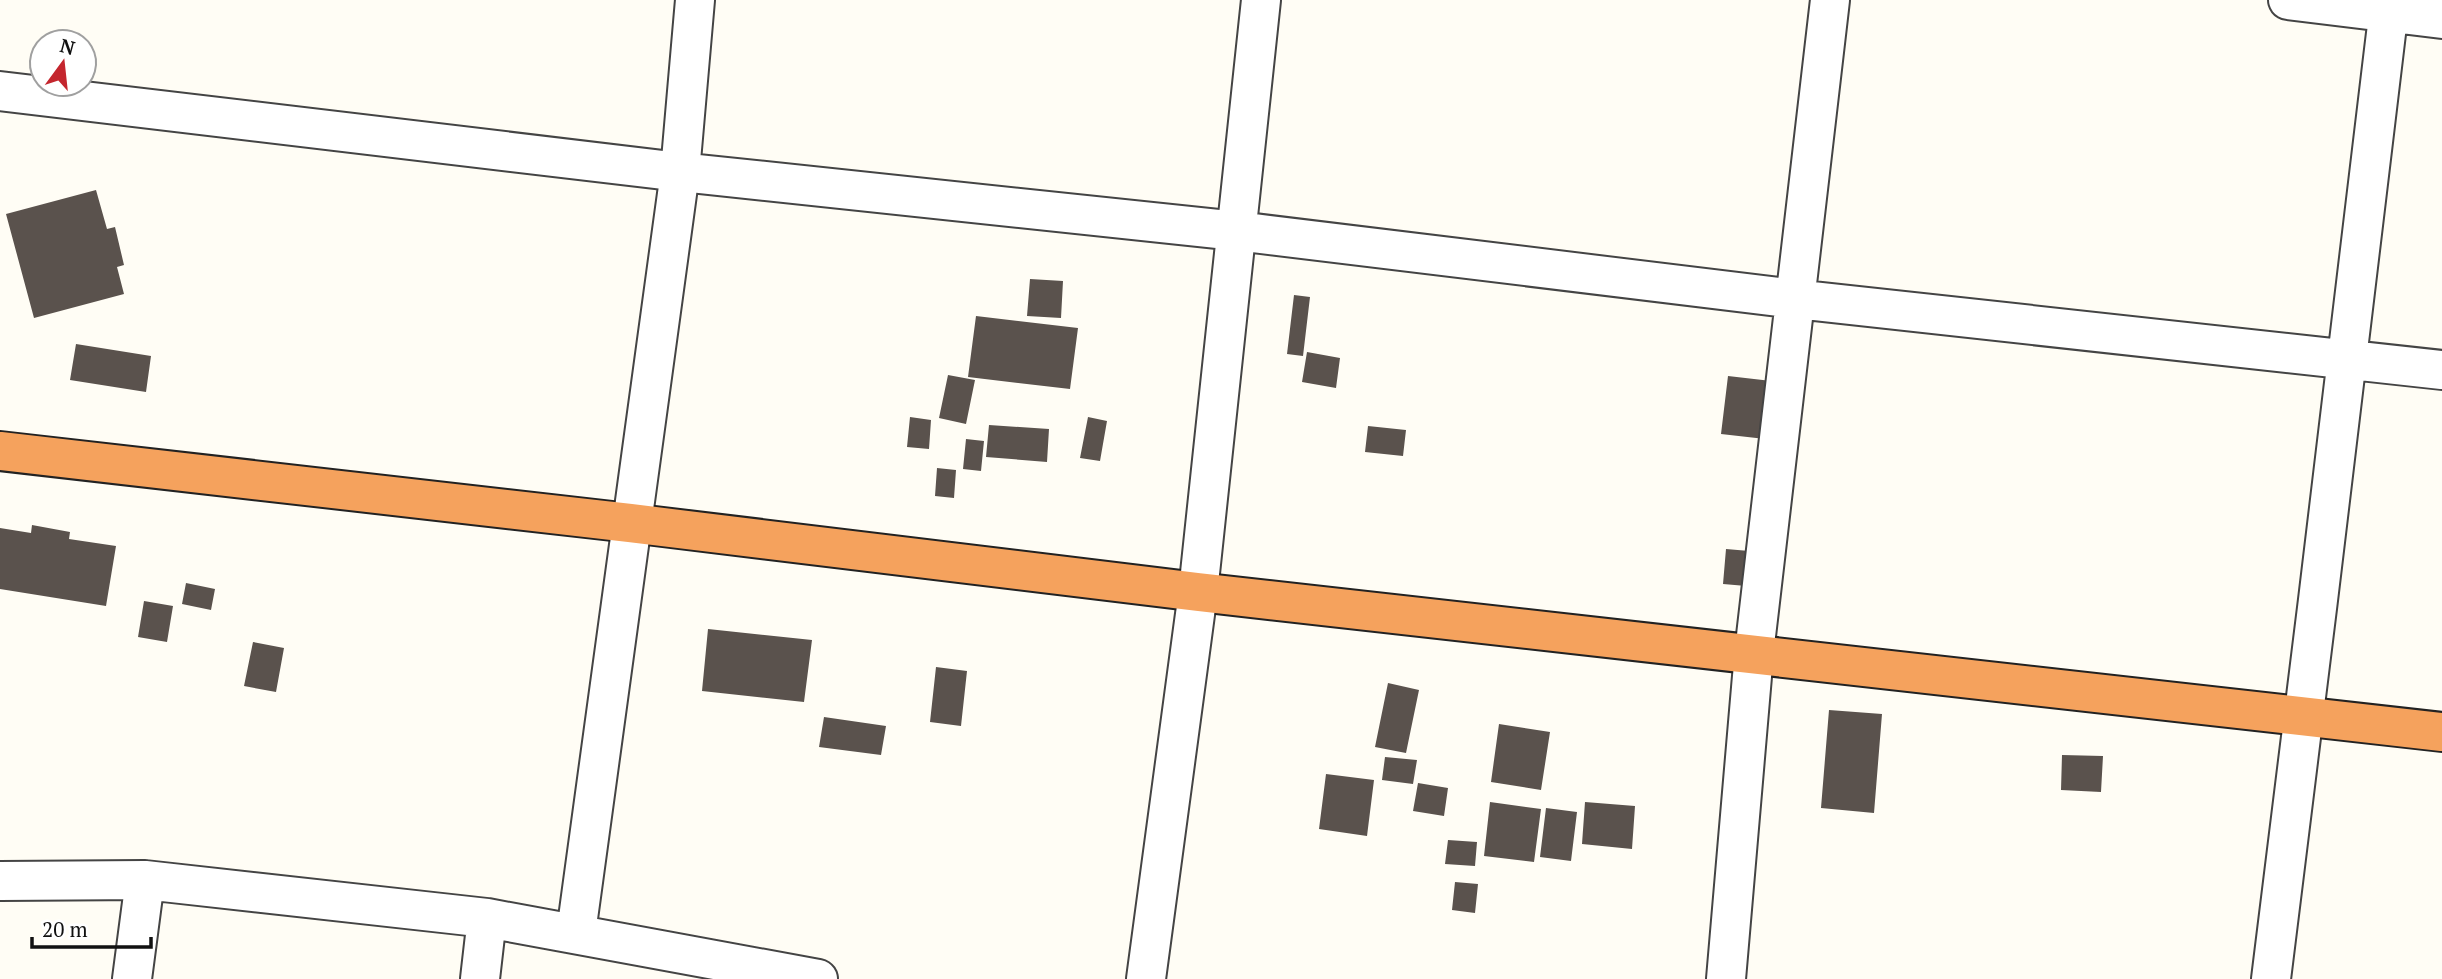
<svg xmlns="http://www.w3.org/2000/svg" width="2442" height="979" font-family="'PT Serif',serif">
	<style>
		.building { fill: #5a524d }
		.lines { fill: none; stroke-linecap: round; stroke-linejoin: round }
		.minor-casing { stroke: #444; stroke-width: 42 }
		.highway-casing { stroke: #222; stroke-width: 42 }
		.minor { stroke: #fff; stroke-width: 38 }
		.highway { stroke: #f5a25d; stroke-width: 38 }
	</style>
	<rect width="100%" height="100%" fill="#fffdf5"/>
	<path class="building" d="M96 190 107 229 115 227 124 265 117 267 124 294 34 318 6 214Z
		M1030 279 1063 281 1061 318 1027 316Z
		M1294 295 1310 297 1303 356 1287 354Z
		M976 316 1078 328 1070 389 968 377Z
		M76 344 151 356 146 392 70 380Z
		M1307 352 1340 358 1336 388 1302 382Z
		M948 375 975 380 966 424 939 418Z
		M1728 376 1780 382 1774 440 1721 434Z
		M910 417 931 420 929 449 907 447Z
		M1088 417 1107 421 1100 461 1080 458Z
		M989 425 1049 429 1047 462 986 457Z
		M1368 426 1406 430 1403 456 1365 452Z
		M966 439 984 441 981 471 963 469Z
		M937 468 956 470 954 498 935 496Z
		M32 525 70 532 69 539 116 546 106 606 0 589V528L31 533Z
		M1726 549 1761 552 1758 587 1723 584Z
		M186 583 215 589 211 610 182 604Z
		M144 601 173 606 167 642 138 637Z
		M708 629 812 640 804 702 702 691Z
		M253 642 284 648 276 692 244 686Z
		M936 667 967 671 961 726 930 722Z
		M1388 683 1419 690 1406 753 1375 747Z
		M1829 710 1882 714 1874 813 1821 808Z
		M824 717 886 726 881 755 819 747Z
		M1499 724 1550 732 1541 790 1491 782Z
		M2062 755 2103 756 2101 792 2061 790Z
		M1385 757 1417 760 1413 784 1382 780Z
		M1326 774 1374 780 1367 836 1319 829Z
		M1418 783 1448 788 1444 816 1413 811Z
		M1490 802 1541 809 1534 862 1484 856Z
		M1585 802 1635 806 1632 849 1582 844Z
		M1546 808 1577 812 1571 861 1540 857Z
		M1448 840 1477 842 1475 866 1445 864Z
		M1455 882 1478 884 1475 913 1452 910Z"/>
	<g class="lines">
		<defs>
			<path id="minor" d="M2288 0 2442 19
				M0 91 680 172 1237 231 1795 299 2442 370
				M0 881 145 880 487 918 818 979
				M576 933 680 172 695 0
				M132 979 145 880
				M480 979 487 918
				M1146 979 1198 592 1261 0
				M1726 979 1754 653 1830 0
				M2271 979C2313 653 2350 326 2390 0"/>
			<path id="highway" d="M0 451 630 523 1198 592 2442 732"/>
		</defs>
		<use href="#minor" class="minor-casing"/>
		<use href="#highway" class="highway-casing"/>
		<use href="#minor" class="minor"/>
		<use href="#highway" class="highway"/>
	</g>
	<g transform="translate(63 63) rotate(15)"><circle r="33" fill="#ffffff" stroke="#a0a0a0" stroke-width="2"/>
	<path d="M0-5L12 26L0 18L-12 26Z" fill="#c4262e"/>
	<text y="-10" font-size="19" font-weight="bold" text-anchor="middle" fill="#111111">N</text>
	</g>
	<path d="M32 937v10h119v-10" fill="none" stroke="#111111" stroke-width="3.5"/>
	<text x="42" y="937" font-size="21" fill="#111111" stroke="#ffffff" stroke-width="5" paint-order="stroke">20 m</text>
</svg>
